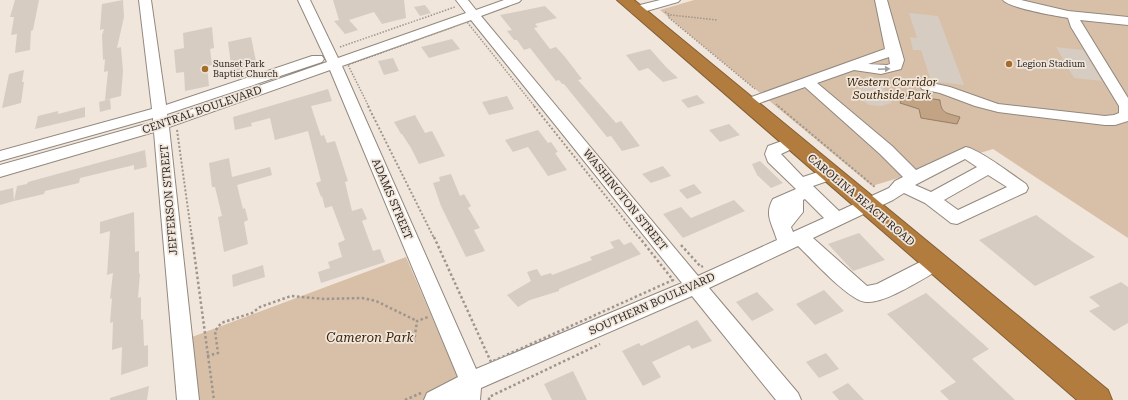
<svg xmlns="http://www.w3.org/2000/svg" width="1128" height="400" font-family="'Roboto Serif',serif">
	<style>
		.green { fill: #d8bfa7 }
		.water { fill: #c2a384; stroke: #957e67 }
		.building { fill: #d6ccc1 }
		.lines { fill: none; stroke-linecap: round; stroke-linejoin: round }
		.minor-casing { stroke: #92887e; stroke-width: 2 }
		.highway-casing { stroke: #835f36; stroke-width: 2 }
		.path-far2 { stroke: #9e968e; stroke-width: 1.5; stroke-dasharray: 1.5 1.5; stroke-linecap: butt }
		.path-far1 { stroke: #9e968e; stroke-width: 2; stroke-dasharray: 2 2; stroke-linecap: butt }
		.path { stroke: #9e968e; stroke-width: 2.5; stroke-dasharray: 2.5 2.5; stroke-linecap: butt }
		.minor { fill: #fff; fill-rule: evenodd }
		.highway { fill: #b27c3f; fill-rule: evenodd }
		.oneway { fill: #a09e9c }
		.poi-dot { fill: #a46d29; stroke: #f1e6db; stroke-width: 1.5 }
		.labels { text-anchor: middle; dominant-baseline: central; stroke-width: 3.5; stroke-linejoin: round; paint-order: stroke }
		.far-poi-label { font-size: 9px; fill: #2c2824; stroke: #f1e6db; text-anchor: start }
		.park-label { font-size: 11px; font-style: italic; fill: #3a2409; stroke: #f1e6db }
		.street-label { font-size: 11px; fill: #2c2824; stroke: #f1e6db }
		.near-park-label { font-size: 13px; font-style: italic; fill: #3a2409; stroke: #f1e6db }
	</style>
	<rect width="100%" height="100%" fill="#f1e6db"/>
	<path class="green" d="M694 0H1128V238L993 149 872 186 660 10Z
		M406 257 458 378 454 400H198L192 337Z"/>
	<path class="water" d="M907 95 940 100C941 114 947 113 960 117L957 124 921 118 919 109 900 103 903 96Z"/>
	<path class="building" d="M15 0H39L33 30 31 31 30 50 15 53 17 34 11 35 14 17H10Z
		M123 0 124 17 117 48 121 47 123 71 121 96 105 100 108 71 104 72 105 59 103 60 102 35 104 29 100 30 102 4Z
		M333 0H404L406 18 382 24 374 12 349 20 358 30 345 34 334 21 339 20Z
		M425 5 431 13 420 16 414 7Z
		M545 6 557 18 535 24 538 27 534 28 550 49 556 47 565 57 582 79 578 80 616 123 621 121 640 146 622 151 611 136 607 137 564 84H562L559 80 556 81 530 48 524 50 517 40H514L507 31 512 30 500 15Z
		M909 13 938 16 964 85 931 81 921 50H913L910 37 917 38Z
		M212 27 214 48 210 49 212 65 207 66 209 86 185 91 184 72 176 73 174 50 184 48 183 33Z
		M251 37 257 66 232 72 228 42Z
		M452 39 460 49 429 58 421 47Z
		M1056 47 1083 50 1102 81 1074 78Z
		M650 49 666 67 678 78 663 82 648 68 639 71 626 55Z
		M393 58 399 71 384 75 378 61Z
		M24 70 22 82H24L21 103 2 108 9 74Z
		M866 76 878 78 882 81 883 89 890 94 891 103 881 106 869 105 859 98V89L866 86Z
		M328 89 332 101 311 106 321 136 324 135 327 143 335 141 348 181 345 182 352 211 362 208 367 219 362 221 373 251 380 249 385 262 321 283 318 272 330 268 328 262 342 257 338 243 345 240 332 206 325 208 322 196 321 197 316 183 321 181 308 131 275 140 270 118 251 123 252 126 235 130 233 117Z
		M697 95 705 103 688 108 681 100Z
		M507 96 514 109 489 115 482 102Z
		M110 99 111 109 100 112 99 102Z
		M85 107V117L35 129 38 116 58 111V114Z
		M415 115 425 133 432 131 445 156 419 164 411 148 402 134H401L394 122Z
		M729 124 740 135 720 142 709 130Z
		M538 130 548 143 551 142 558 152 555 153 567 170 548 176 528 147 513 152 505 140Z
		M145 150 147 167 134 170V165L80 178 79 183 45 191 44 194 14 201 17 186 27 184 28 182Z
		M229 158 232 177 270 167 272 175 237 185 243 209 245 208 248 220 244 222 248 244 224 252 218 217 222 216 215 187H212L209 163Z
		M760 161 783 183 771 188 757 175 752 164Z
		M663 166 671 176 651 183 642 174Z
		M451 174 460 196 464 194 471 206 468 208 480 228 474 230 485 251 466 257 441 206 433 183 440 181 439 177Z
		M694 184 702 193 687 199 679 190Z
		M13 188 14 201 0 205V191Z
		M734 200 745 211 683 238 663 214 681 207 691 218Z
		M134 212 135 252 139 251V274L140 273 138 298 141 297V320L143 319 144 346 148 345V366L121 375 122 347 112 350 113 322 110 323 112 298 110 299 113 273 107 275 110 231 100 234V222Z
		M1036 215 1073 242 1095 257 1035 286 979 240Z
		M859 233 885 260 853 271 828 244Z
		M619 239 624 245 631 242 641 254 559 289V291L530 300 518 307 507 295 531 281 527 272 537 269 541 276 551 273 552 275 592 260 590 257 614 248 610 242Z
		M263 265 265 277 233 287 232 275Z
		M1121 282 1128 287V323L1114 331 1089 311 1100 306 1089 297Z
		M824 290 844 311 815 325 796 304Z
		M757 292 774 310 752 321 736 302Z
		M926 293 989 349 972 359 1015 400H949L940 391 956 382 887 314Z
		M697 320 712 341 692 349 689 345 652 362 661 377 643 386 622 351 639 343 641 346Z
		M826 353 839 369 819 378 806 362Z
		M573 371 587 400H552L544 384Z
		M848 383 864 400H839L832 392Z
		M149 386 147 400H110V398Z"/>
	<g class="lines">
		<defs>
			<path id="minor" d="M139 0H151L166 105 312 56H322L324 59 322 62 167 114V118L327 62 298 0H310L338 58 466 13 456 0H468L476 10 504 0H521L519 2 481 16 698 276 777 240C772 223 764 215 773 199L796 189 768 162 765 154 768 146 793 137 798 138 801 142 798 146 781 154 803 177 830 168 836 170 838 174 836 178 813 186 839 211 889 188 895 181 903 177 880 154 805 87 748 107 743 106 741 103 743 100 885 49 875 0H887L904 60 901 69 881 74 854 70 817 83 892 146 916 170 966 147C982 151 1011 174 1026 184L1028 188 1026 192 957 224 951 223 925 203 904 193 893 200 813 238 867 286 877 284 928 258 935 256 942 258 944 263 942 268C924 278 885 304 866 302 849 301 812 259 798 246L709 288 798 393 801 400H776L692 296 481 388 480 400H424L427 393 458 377 330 70 169 127 199 400H177L154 132 0 177V165L153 122V118L0 161V151L152 109ZM471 20 682 283 476 369 342 66ZM889 57 890 64 887 65 868 64ZM965 159 977 167 931 192 915 185ZM988 175 1007 187 958 210 944 200ZM805 199 824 218 793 232 791 227 803 212V200Z
				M660 0H680L678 2 636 14 632 13 630 10 632 7Z
				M1003 0H1021L1068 11 1128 17V25L1080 20 1128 98V121L1115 125H1105L998 112 975 106 940 93 922 89 920 86 922 83 927 82 950 87 998 104 1105 116 1114 115 1119 113V106L1071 27 1068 18C1056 16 1009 8 1003 0Z"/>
			<path id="highway" d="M617 0H634L1108 390 1112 400H1077Z"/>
		</defs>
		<use href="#minor" class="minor-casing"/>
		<use href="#highway" class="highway-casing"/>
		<path class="path-far2" d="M665 12 671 15 717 20
			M669 15 668 17 755 89
			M340 47 455 7
			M776 104 779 107
			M369 107 348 65 467 22 535 107"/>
		<path class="path-far1" d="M368 106 434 238
			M534 106 639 238
			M778 106 876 188
			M177 130 192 238"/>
		<path class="path" d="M192 237 214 400
			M434 237 491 362 673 280 639 237
			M681 245 701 267 703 266
			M414 342 417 321 428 317
			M207 356 218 353 215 331 221 323 252 313 260 307 291 296 324 299 362 298 376 301 417 321
			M405 400 421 393
			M489 400V397L600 344"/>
		<use href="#minor" class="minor"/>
		<use href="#highway" class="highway"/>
	</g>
	<defs><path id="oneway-solid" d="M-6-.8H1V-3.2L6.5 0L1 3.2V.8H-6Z"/></defs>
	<use class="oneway" href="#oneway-solid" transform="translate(884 69) rotate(-2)"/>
	<g class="poi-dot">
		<circle cx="1009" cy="64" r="4"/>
		<circle cx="205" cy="69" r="4"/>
	</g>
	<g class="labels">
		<g class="far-poi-label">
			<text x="213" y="64">Sunset Park<tspan x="213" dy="10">Baptist Church</tspan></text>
			<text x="1017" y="64">Legion Stadium</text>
		</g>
		<g class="park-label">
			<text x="892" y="82">Western Corridor<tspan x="892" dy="13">Southside Park</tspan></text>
		</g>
		<g class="street-label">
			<text transform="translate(202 110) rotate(-19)">CENTRAL BOULEVARD</text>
			<text transform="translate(392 199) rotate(67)">ADAMS STREET</text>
			<text transform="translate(169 200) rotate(-95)">JEFFERSON STREET</text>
			<text transform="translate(625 200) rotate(51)">WASHINGTON STREET</text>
			<text transform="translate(861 200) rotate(40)">CAROLINA BEACH ROAD</text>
			<text transform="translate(652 304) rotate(-24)">SOUTHERN BOULEVARD</text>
		</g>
		<g class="near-park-label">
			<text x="370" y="337">Cameron Park</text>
		</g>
	</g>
</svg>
